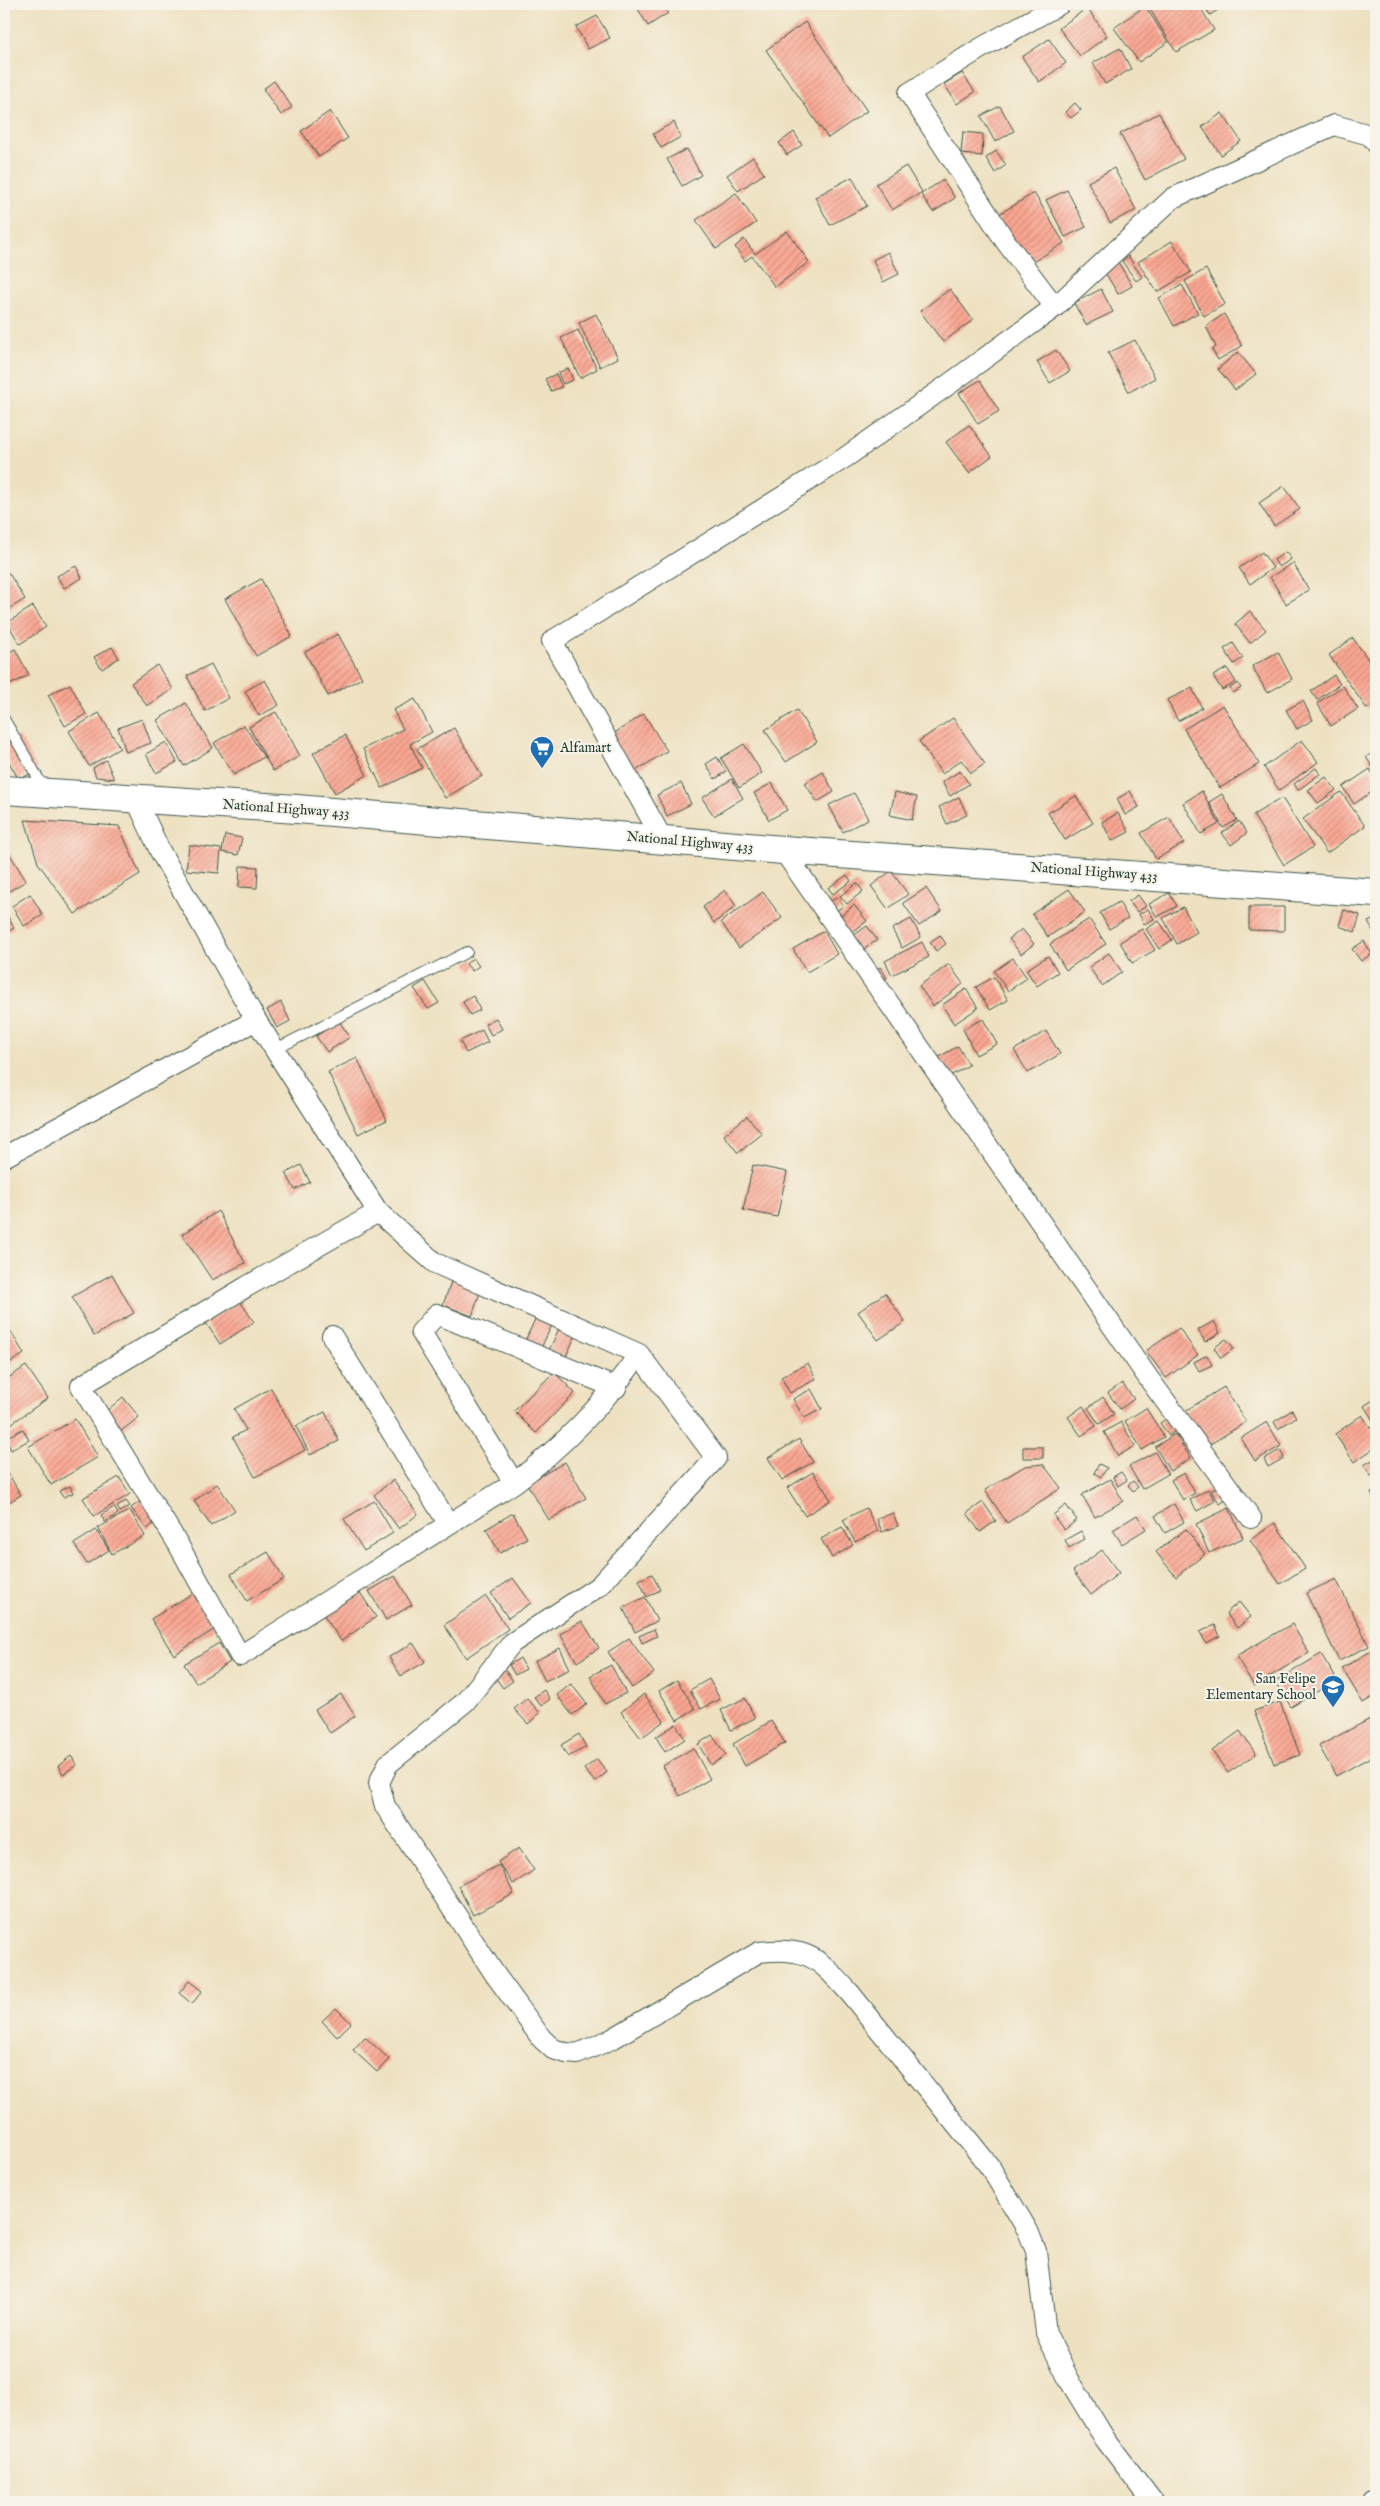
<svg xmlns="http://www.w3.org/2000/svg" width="1380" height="2506" font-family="'IM FELL English',serif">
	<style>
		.building { fill: url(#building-hatch) }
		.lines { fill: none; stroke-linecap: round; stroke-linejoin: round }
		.lane-casing { stroke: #3e5649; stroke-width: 12 }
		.street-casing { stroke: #3e5649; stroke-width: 22 }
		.primary-casing { stroke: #3e5649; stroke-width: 30 }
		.lane { stroke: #fff; stroke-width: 10 }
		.street { stroke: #fff; stroke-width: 20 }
		.primary { stroke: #fff; stroke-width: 28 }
		.labels { text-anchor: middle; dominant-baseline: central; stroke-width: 4; stroke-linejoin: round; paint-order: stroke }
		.poi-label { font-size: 14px; fill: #1f3d34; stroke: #f7f3e8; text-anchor: start }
		.street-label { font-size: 14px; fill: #1f3d34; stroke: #f7f3e8 }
	</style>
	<defs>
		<pattern id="building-hatch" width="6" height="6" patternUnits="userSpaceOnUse" patternTransform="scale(1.25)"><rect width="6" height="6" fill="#fba793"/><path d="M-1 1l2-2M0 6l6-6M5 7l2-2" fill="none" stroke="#cb8979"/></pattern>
	</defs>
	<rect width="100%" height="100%" fill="#f7f3e8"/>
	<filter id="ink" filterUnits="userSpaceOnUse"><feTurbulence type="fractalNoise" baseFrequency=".02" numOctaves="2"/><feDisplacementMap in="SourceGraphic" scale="10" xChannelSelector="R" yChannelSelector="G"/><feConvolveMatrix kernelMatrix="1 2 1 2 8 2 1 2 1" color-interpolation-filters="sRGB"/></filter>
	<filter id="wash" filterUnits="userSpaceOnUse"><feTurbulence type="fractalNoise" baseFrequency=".0096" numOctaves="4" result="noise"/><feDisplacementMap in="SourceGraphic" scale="20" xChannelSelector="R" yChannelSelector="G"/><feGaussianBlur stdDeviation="1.12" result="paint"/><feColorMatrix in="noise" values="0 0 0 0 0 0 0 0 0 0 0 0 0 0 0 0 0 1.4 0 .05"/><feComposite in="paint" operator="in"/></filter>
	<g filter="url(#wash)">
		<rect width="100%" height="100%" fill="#eee1c1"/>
		<g id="blocks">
			<path class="building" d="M635 4H662L668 13 648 26Z
				M1151 4H1198L1214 30 1176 52 1148 6Z
				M1203 4H1227L1210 15Z
				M1145 6 1168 42 1139 62 1114 28Z
				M1087 8 1107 36 1080 56 1059 28Z
				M597 16 610 38 588 49 576 27Z
				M805 22 867 111 828 138 766 50Z
				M1049 39 1066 63 1039 82 1022 57Z
				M1120 48 1131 69 1105 84 1093 63Z
				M962 73 975 92 957 104 944 84Z
				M274 81 292 107 281 115 263 89Z
				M1075 103 1081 110 1071 118 1065 112Z
				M1000 106 1014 131 995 142 981 116Z
				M330 111 348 138 319 157 301 131Z
				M1159 113 1184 159 1145 180 1120 134Z
				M1222 113 1241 141 1221 155 1202 127Z
				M674 122 681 137 661 148 653 134Z
				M794 132 802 145 787 155 779 143Z
				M963 132 983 134 982 156 961 154Z
				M687 149 701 175 682 186 667 159Z
				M996 151 1006 165 995 173 986 158Z
				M753 157 764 174 738 191 727 175Z
				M906 166 922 192 892 210 876 184Z
				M1114 168 1136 210 1110 223 1088 182Z
				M852 177 867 206 830 225 815 197Z
				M943 180 955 198 933 212 921 194Z
				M1067 190 1086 227 1065 237 1046 200Z
				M736 193 756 223 716 249 696 220Z
				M1034 193 1064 243 1026 266 996 216Z
				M787 231 809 262 775 287 752 256 745 261 735 247 744 239 755 254Z
				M1172 241 1191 272 1157 292 1138 262Z
				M888 252 899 274 883 282 873 260Z
				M1128 256 1142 277 1136 281 1122 261Z
				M1117 260 1132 286 1118 294 1103 269Z
				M1206 269 1225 304 1204 316 1185 281Z
				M1182 285 1198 313 1174 326 1159 298Z
				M950 289 973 320 943 342 920 311Z
				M1101 289 1113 312 1086 325 1074 303Z
				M596 314 618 358 600 367 579 323Z
				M1224 314 1242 346 1218 360 1212 349 1216 347 1206 326Z
				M578 330 597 369 580 378 561 338Z
				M1135 340 1155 378 1129 392 1108 353Z
				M1056 350 1070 371 1050 383 1037 362Z
				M1238 352 1256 374 1235 390 1218 369Z
				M568 368 573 380 563 384 558 373Z
				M556 374 562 387 551 391 545 379Z
				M980 380 999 411 978 424 959 393Z
				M969 425 992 456 969 473 946 442Z
				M1284 486 1300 509 1274 526 1259 503Z
				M1262 552 1273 568 1250 584 1239 568Z
				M1286 552 1291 559 1279 567 1274 560Z
				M1293 563 1309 590 1286 604 1270 577Z
				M76 566 82 578 64 588 57 576Z
				M8 572 25 599 4 612V575Z
				M261 579 292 636 256 656 225 599Z
				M33 606 46 627 20 644 7 623Z
				M1250 611 1266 630 1250 643 1235 624Z
				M338 634 362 678 328 696 305 652Z
				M1353 638 1376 671V702L1367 709 1329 655Z
				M1233 643 1243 658 1234 664 1224 649Z
				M112 647 119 658 102 669 94 657Z
				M15 649 29 675 4 688V655Z
				M1278 652 1292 679 1267 693 1252 666Z
				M211 664 229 698 205 711 187 676Z
				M157 665 173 689 147 706 131 683Z
				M1227 668 1236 682 1222 690 1213 676Z
				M1334 675 1340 684 1317 700 1311 691Z
				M265 680 279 705 259 716 245 691Z
				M1238 683 1241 688 1233 693 1230 688Z
				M70 684 86 714 65 726 48 695Z
				M1343 686 1358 709 1331 726 1317 703Z
				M1192 688 1202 708 1178 721 1167 700Z
				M415 699 432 732 410 744 422 768 382 788 363 749 403 729 393 710Z
				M1303 701 1313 720 1297 729 1286 710Z
				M186 703 213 748 184 766 157 720Z
				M1223 705 1259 764 1220 788 1184 729Z
				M797 710 817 742 786 762 765 730Z
				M276 712 300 756 273 771 249 727Z
				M99 713 120 748 89 766 69 731Z
				M644 714 667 751 623 779 599 743Z
				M953 718 985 764 971 773 961 760 942 774 919 741Z
				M142 719 151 743 126 752 118 728Z
				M244 725 264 757 234 775 214 743Z
				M454 728 482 776 445 798 417 749Z
				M345 735 367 775 335 793 313 753Z
				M19 736 38 769 19 780 4 753V745Z
				M1302 740 1318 762 1279 790 1264 767Z
				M166 742 177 762 156 773 146 754Z
				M744 744 762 773 739 788 721 758Z
				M1376 751V773L1366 757Z
				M717 757 726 772 715 779 706 764Z
				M4 759 9 767 4 770Z
				M106 760 114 779 96 777 93 768Z
				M1316 768 1320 774 1298 790 1294 784Z
				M1370 769 1376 778V789L1354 804 1343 787Z
				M960 771 969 784 950 796 942 782Z
				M823 772 834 792 817 802 805 783Z
				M1326 777 1336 790 1318 803 1308 790Z
				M732 779 743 798 714 816 702 798Z
				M681 783 691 804 667 816 657 795Z
				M772 783 787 810 769 820 754 793Z
				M1130 791 1139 807 1125 815 1117 799Z
				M1202 791 1219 824 1201 834 1183 803Z
				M895 792 917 797 912 820 890 815Z
				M1341 792 1365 826 1327 853 1303 819Z
				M854 793 868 819 843 832 829 805Z
				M1222 794 1237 820 1223 828 1209 802Z
				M1076 796 1093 823 1065 840 1048 813Z
				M959 797 967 815 947 824 939 807Z
				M1282 798 1313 847 1284 865 1253 815Z
				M1118 813 1129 832 1112 841 1102 822Z
				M1169 817 1184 843 1156 859 1141 833Z
				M25 820 119 826 140 874 75 914 38 863Z
				M1239 821 1247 833 1231 845 1222 833Z
				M225 835 242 838 238 855 222 852Z
				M189 845 221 849 219 873 186 870Z
				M5 846 26 881 4 894V847Z
				M240 866 258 867 257 888 239 887Z
				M891 871 908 894 888 909 871 886Z
				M847 875 851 881 833 894 828 888Z
				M857 883 863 891 847 904 840 896Z
				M926 888 942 911 919 926 903 903Z
				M1069 889 1085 912 1048 937 1032 914Z
				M725 890 736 906 714 923 703 907Z
				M763 892 782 918 739 948 721 922Z
				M1169 893 1177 906 1157 917 1149 904Z
				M30 894 43 915 24 926 12 906Z
				M1138 895 1146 906 1137 912 1129 901Z
				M837 897 843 906 829 917 822 907Z
				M1119 902 1128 918 1109 929 1100 913Z
				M854 905 867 921 844 938 832 923Z
				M1183 907 1197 932 1177 944 1163 918Z
				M1249 907H1284V931L1249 930Z
				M1148 909 1154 919 1144 924 1139 914Z
				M4 910 14 928 4 934Z
				M1344 910 1360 915 1355 932 1339 926Z
				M1376 918V937L1368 922Z
				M911 919 921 937 902 948 892 929Z
				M1089 919 1106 944 1066 970 1050 944Z
				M1159 921 1172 940 1159 949 1146 929Z
				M867 926 877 940 856 955 846 941Z
				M1022 929 1034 944 1021 954 1009 939Z
				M1142 929 1155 950 1132 963 1120 942Z
				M824 931 837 954 807 972 793 949Z
				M940 935 946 944 936 951 930 942Z
				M1364 941 1372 954 1361 961 1352 949Z
				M922 942 929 957 892 975 885 961Z
				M1109 953 1122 972 1102 986 1089 967Z
				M1048 956 1058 972 1037 986 1026 970Z
				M473 958 479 966 472 971 466 964Z
				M1013 958 1027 978 1008 991 994 971Z
				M949 964 963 984 933 1006 919 986Z
				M880 967 887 978 873 987 866 976Z
				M994 977 1008 1000 990 1010 976 987Z
				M425 981 439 1003 428 1009 414 988Z
				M966 989 978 1008 954 1024 942 1005Z
				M473 996 480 1010 470 1015 463 1002Z
				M281 1002 290 1021 277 1028 267 1010Z
				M496 1018 502 1029 491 1035 485 1024Z
				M983 1019 997 1044 976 1055 963 1029Z
				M339 1021 350 1037 327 1052 316 1036Z
				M482 1030 488 1042 466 1053 460 1041Z
				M1046 1031 1060 1054 1028 1073 1014 1050Z
				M958 1046 969 1065 950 1076 939 1057Z
				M357 1058 387 1120 358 1134 328 1072Z
				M747 1116 762 1134 738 1153 724 1135Z
				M301 1165 310 1182 295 1190 286 1173Z
				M753 1165 787 1172 777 1217 743 1210Z
				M218 1211 245 1263 212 1280 182 1234Z
				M112 1274 134 1313 94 1336 72 1297Z
				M453 1276 482 1287 472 1316 443 1305Z
				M885 1293 905 1322 878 1340 858 1312Z
				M240 1301 254 1322 220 1344 206 1323Z
				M537 1315 553 1323 541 1348 525 1341Z
				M1214 1321 1220 1333 1205 1342 1198 1330Z
				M8 1327 24 1354 4 1366V1330Z
				M560 1327 576 1335 565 1358 549 1350Z
				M1179 1328 1198 1355 1166 1378 1146 1351Z
				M1226 1339 1234 1348 1221 1358 1214 1348Z
				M1207 1355 1212 1365 1199 1371 1194 1362Z
				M808 1363 816 1379 790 1393 781 1377Z
				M26 1366 48 1398 11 1424 4 1413V1381Z
				M554 1372 575 1393 536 1433 514 1411Z
				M1122 1383 1134 1399 1120 1409 1108 1393Z
				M1224 1387 1246 1422 1207 1446 1185 1411Z
				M271 1388 305 1450 255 1477 233 1437 246 1430 234 1409Z
				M811 1389 822 1409 804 1418 793 1399Z
				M123 1397 139 1417 120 1432 104 1413Z
				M1103 1397 1114 1414 1099 1424 1088 1408Z
				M1376 1398V1425L1364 1406Z
				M1083 1406 1096 1426 1081 1436 1068 1417Z
				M1146 1408 1164 1437 1142 1450 1125 1421Z
				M1292 1410 1296 1417 1278 1429 1274 1422Z
				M325 1412 339 1441 310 1455 296 1426Z
				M1362 1415 1376 1436V1447L1354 1462 1335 1434Z
				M1171 1416 1179 1428 1169 1436 1160 1423Z
				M75 1419 98 1457 51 1485 28 1447Z
				M1121 1422 1135 1446 1118 1456 1104 1432Z
				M1267 1422 1281 1446 1255 1461 1241 1438Z
				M23 1429 29 1440 11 1450 5 1438Z
				M1175 1434 1191 1458 1170 1471 1155 1447Z
				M799 1439 813 1462 782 1480 768 1458Z
				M1023 1447H1043V1458H1023Z
				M1280 1450 1284 1458 1268 1467 1264 1459Z
				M1155 1452 1168 1474 1142 1489 1129 1466Z
				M1376 1458V1473L1371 1476 1364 1465Z
				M565 1462 586 1498 549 1520 527 1484Z
				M1043 1464 1061 1488 1007 1523 985 1490 1025 1466Z
				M1099 1464 1107 1468 1101 1477 1094 1473Z
				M6 1470 21 1495 4 1505V1472Z
				M813 1472 831 1500 805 1516 787 1488Z
				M1121 1472 1127 1480 1118 1486 1113 1477Z
				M1184 1473 1195 1493 1183 1500 1171 1480Z
				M119 1477 130 1494 94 1516 83 1498Z
				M1110 1479 1123 1501 1095 1517 1082 1495Z
				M393 1480 418 1514 399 1529 374 1495Z
				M1133 1481 1138 1487 1133 1491 1128 1485Z
				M1222 1483 1231 1496 1220 1504 1211 1491Z
				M217 1484 235 1510 211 1526 194 1501Z
				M70 1486 73 1493 63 1497 59 1491Z
				M1208 1489 1215 1501 1197 1511 1190 1500Z
				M1376 1490V1502L1371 1493Z
				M145 1498 160 1519 147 1529 131 1508Z
				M126 1501 130 1506 120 1512 117 1507Z
				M374 1501 393 1533 364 1551 344 1519Z
				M983 1502 996 1521 980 1532 967 1513Z
				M1174 1504 1184 1522 1165 1533 1155 1516Z
				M1066 1505 1077 1520 1064 1530 1053 1515Z
				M114 1507 118 1514 105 1522 101 1515Z
				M866 1508 878 1531 855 1542 843 1520Z
				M1229 1508 1243 1538 1209 1553 1196 1524Z
				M130 1510 145 1536 112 1554 98 1528Z
				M513 1513 527 1538 500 1553 486 1529Z
				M893 1513 898 1526 882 1532 877 1519Z
				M1137 1515 1146 1529 1122 1544 1113 1530Z
				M1275 1523 1305 1568 1280 1584 1250 1540Z
				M842 1527 853 1545 832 1558 821 1539Z
				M1186 1529 1205 1554 1176 1577 1156 1552Z
				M96 1530 109 1550 87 1564 74 1544Z
				M1081 1531 1085 1539 1069 1548 1065 1540Z
				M1102 1550 1119 1573 1091 1595 1073 1571Z
				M268 1552 284 1579 247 1601 231 1574Z
				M652 1574 660 1590 647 1597 639 1580Z
				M395 1576 412 1605 386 1620 369 1591Z
				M513 1578 531 1603 508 1618 491 1593Z
				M1336 1579 1369 1646 1339 1661 1306 1593Z
				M359 1591 376 1617 341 1641 323 1614Z
				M193 1593 215 1629 174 1655 151 1619Z
				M486 1596 508 1629 466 1658 444 1625Z
				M645 1597 657 1621 635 1632 623 1608Z
				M1239 1602 1251 1617 1237 1628 1226 1613Z
				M582 1621 599 1648 577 1662 560 1634Z
				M1292 1624 1309 1653 1254 1686 1236 1656Z
				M1215 1625 1220 1636 1206 1643 1200 1632Z
				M654 1629 657 1636 642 1643 639 1636Z
				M629 1638 654 1673 632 1688 608 1652Z
				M219 1643 230 1662 196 1683 184 1664Z
				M413 1643 425 1662 401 1676 389 1657Z
				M560 1648 570 1669 545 1681 535 1661Z
				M1373 1650 1376 1655V1695L1363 1703 1342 1668Z
				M1321 1654 1337 1680 1291 1707 1275 1682Z
				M520 1658 526 1669 515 1675 509 1665Z
				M611 1665 626 1693 605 1704 590 1676Z
				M502 1666 513 1681 503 1688 492 1673Z
				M709 1679 720 1699 701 1709 690 1690Z
				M677 1680 695 1709 677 1720 659 1691Z
				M571 1684 587 1704 572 1715 557 1695Z
				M544 1690 550 1699 541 1706 534 1697Z
				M341 1694 355 1716 330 1733 315 1710Z
				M644 1694 664 1721 641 1738 621 1712Z
				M527 1698 540 1713 528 1724 514 1709Z
				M745 1698 755 1718 731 1730 721 1710Z
				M1280 1702 1300 1755 1274 1764 1254 1711Z
				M1372 1718 1376 1726V1754L1336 1776 1319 1746Z
				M771 1721 785 1743 745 1766 733 1744Z
				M676 1724 685 1739 665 1752 656 1737Z
				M1240 1731 1256 1754 1228 1773 1212 1751Z
				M579 1734 586 1747 568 1757 561 1745Z
				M712 1735 726 1755 711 1765 698 1744Z
				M693 1748 710 1779 680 1796 663 1766Z
				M71 1756 77 1765 63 1774 58 1766Z
				M597 1759 607 1772 595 1782 584 1769Z
				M519 1848 534 1870 513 1884 498 1862Z
				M499 1865 514 1894 473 1915 458 1886Z
				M189 1981 202 1991 192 2004 179 1993Z
				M336 2008 351 2023 337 2037 322 2021Z
				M365 2037 389 2059 377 2072 353 2050Z"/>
		</g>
	</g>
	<g filter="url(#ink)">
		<use href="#blocks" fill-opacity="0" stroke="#3e5649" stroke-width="1"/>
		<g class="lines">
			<defs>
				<path id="lane" d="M4 719 45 790
					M274 1050 467 952"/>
				<path id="street" d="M1055 307 1006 242 909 93 981 48 1060 4
					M136 799 160 851 256 1020 378 1212 435 1263 639 1354 716 1458 599 1586 512 1643 465 1702 388 1764 379 1783 385 1806 494 1973 542 2039 553 2049 566 2053 577 2054 612 2039 759 1952C808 1947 817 1957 849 1992L990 2167 1028 2231 1036 2251 1046 2333 1068 2378 1105 2439 1153 2502
					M663 840 552 641 846 457 952 382 1055 307 1173 198 1334 125 1370 135 1376 143
					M783 850 1149 1379 1251 1518
					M4 1157 256 1020
					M378 1212 246 1287 81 1386 178 1544 240 1656 514 1483C562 1447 605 1403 639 1354
					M332 1336 448 1523
					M514 1483 421 1332 437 1314 616 1388
					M1372 2502 1376 2501"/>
				<path id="primary" d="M4 790 297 809 783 850 1376 893"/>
			</defs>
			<use href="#lane" class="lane-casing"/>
			<use href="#street" class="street-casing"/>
			<use href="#primary" class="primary-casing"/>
			<use href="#lane" class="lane"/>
			<use href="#street" class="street"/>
			<use href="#primary" class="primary"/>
		</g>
	</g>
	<defs>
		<symbol id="supermarket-pin" viewBox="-11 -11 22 30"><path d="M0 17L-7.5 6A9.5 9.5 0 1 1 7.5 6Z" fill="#1f6fb2" stroke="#f7f3e8"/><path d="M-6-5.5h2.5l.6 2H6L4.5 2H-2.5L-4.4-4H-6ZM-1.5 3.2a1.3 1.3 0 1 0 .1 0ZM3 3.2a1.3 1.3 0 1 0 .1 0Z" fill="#fff"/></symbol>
		<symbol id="school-pin" viewBox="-11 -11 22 30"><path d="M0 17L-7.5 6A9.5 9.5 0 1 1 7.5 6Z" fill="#1f6fb2" stroke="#f7f3e8"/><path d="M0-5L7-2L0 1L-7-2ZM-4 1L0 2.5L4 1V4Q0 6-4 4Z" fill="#fff"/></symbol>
	</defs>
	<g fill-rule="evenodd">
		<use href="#supermarket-pin" x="528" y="734" width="28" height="38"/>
		<use href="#school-pin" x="1319" y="1673" width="28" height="38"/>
	</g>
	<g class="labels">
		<g class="poi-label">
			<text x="560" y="748">Alfamart</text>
			<text x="1316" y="1679" text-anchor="end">San Felipe<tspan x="1316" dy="16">Elementary School</tspan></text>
		</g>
		<g class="street-label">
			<text transform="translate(286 809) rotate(4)">National Highway 433</text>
			<text transform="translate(690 842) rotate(5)">National Highway 433</text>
			<text transform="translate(1094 872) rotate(4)">National Highway 433</text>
		</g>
	</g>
	<rect width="1380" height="2506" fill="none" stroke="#f7f3e8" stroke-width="20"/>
</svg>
